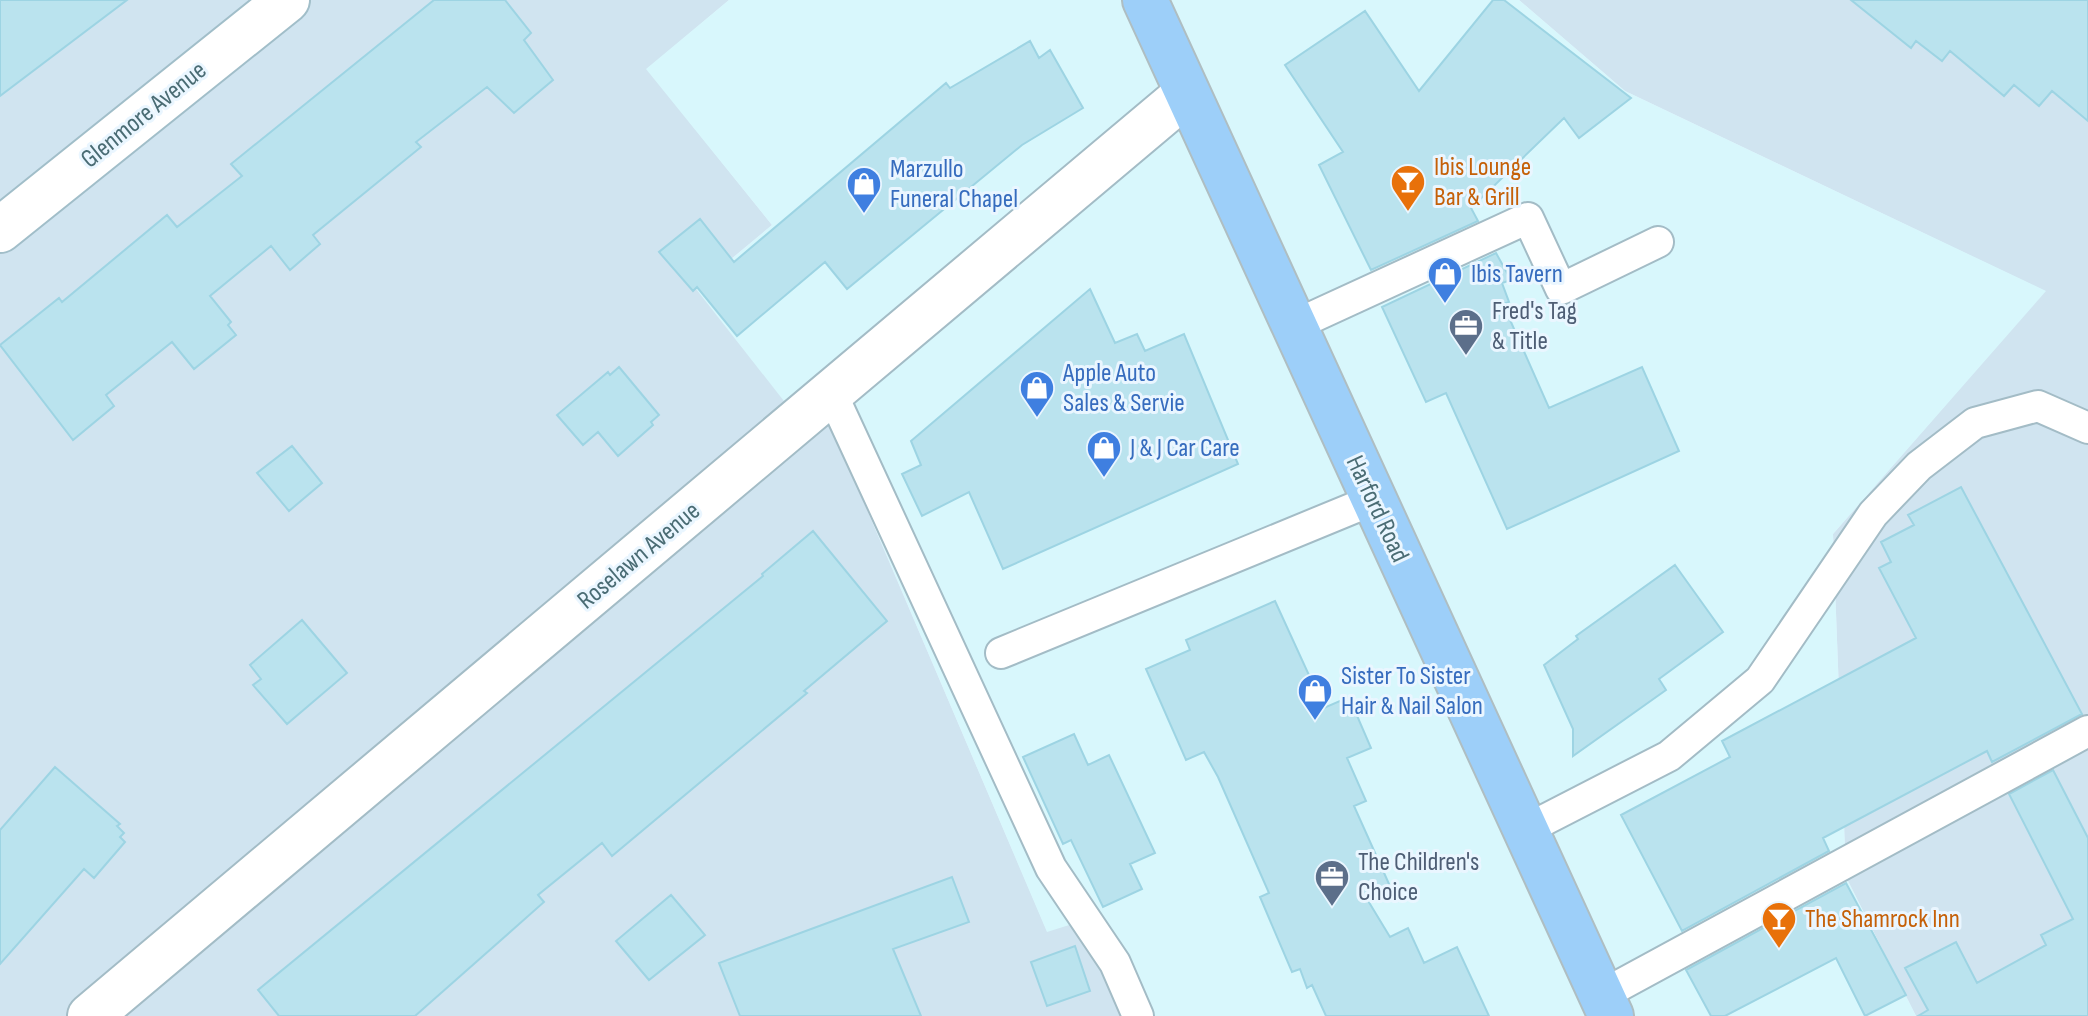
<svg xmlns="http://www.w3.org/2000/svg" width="2088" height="1016" font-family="'Sofia Sans Condensed',sans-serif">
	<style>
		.residential { fill: #d0e4f0 }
		.commercial { fill: #d8f7fc }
		.building { fill: #bae3ee; stroke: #9dd4e3; stroke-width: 2 }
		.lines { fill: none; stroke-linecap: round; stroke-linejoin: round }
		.lane-casing { stroke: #a3bcc6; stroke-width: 34 }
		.street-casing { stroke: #a3bcc6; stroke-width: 48 }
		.secondary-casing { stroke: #a1bec9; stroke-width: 48 }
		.primary-casing { stroke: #afbec2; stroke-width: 48 }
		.lane { stroke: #fff; stroke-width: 30 }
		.street { stroke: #fff; stroke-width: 44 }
		.secondary { stroke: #fff; stroke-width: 44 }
		.primary { stroke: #9dcff9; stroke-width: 44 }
		.labels { text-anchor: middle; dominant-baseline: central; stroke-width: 6; stroke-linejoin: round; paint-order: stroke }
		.street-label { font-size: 26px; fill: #4a6c74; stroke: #eaf6ff }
		.food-label { font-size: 26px; fill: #c56008; stroke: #eaf6ff; text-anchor: start }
		.shop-label { font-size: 26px; fill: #366cbe; stroke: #eaf6ff; text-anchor: start }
		.service-label { font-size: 26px; fill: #4e5e75; stroke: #eaf6ff; text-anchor: start }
	</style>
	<rect width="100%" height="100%" fill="#e4f1fc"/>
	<path class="residential" d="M0 0H729L647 69 772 225 696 288 820 400 1047 931 1085 920 1128 1016H0Z
		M1519 0H2088V1016H1916L1846 877 1833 534 2045 291 1625 91Z"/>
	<path class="commercial" d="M729 0H1519L1625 91 2046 291 1833 534 1846 877 1916 1016H1128L1085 920 1047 932 821 401 798 419 696 289 772 225 646 69Z"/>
	<path class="building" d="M0 0H127L0 96Z
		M434 0H505L531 33 524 40 553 80 514 113 487 87 416 142 421 147 313 235 320 244 290 270 271 246 210 296 231 322 228 325 236 335 194 369 172 342 106 395 114 406 73 440 0 345 59 298 62 302 167 215 177 227 242 176 231 164Z
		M1493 0H1504L1631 98 1579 138 1564 118 1471 208 1478 221 1371 270 1319 165 1343 152 1285 65 1365 11 1419 91Z
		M1851 0H2088V121L2052 91 2039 106 2014 85 2004 96 1950 51 1942 61 1916 41 1911 48Z
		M1030 41 1039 58 1050 50 1083 108 1022 145 847 289 825 262 737 336 697 287 693 291 659 252 700 219 734 262 946 83 950 88Z
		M1496 253 1511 280 1502 283 1509 302 1503 304 1549 408 1642 367 1679 451 1507 529 1446 393 1426 402 1382 307Z
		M1090 289 1115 343 1137 334 1145 351 1184 334 1238 464 1003 569 969 492 922 516 902 474 921 465 911 441Z
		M619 367 659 415 651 422 653 425 618 456 598 432 583 445 557 415 608 372 610 375Z
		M292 446 322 483 289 511 257 473Z
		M1961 487 2082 714 1992 762 1987 751 1823 838 1829 851 1682 931 1621 815 1730 757 1722 741 1916 638 1879 568 1891 562 1881 542 1914 525 1908 515Z
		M813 531 887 621 804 691 807 693 612 856 602 843 538 895 544 902 415 1016H279L258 990 763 576 762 574Z
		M1675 565 1723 632 1659 679 1666 690 1573 756V729L1544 665 1578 639 1576 636Z
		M1275 601 1324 708 1349 697 1371 748 1347 758 1366 801 1354 806 1389 884 1367 899 1390 937 1408 928 1424 963 1457 947 1489 1016H1326L1312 985 1307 988 1300 969 1292 972 1260 897 1269 893 1218 777 1204 752 1186 760 1146 669 1190 650 1186 640Z
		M302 620 347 673 287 724 253 685 261 679 250 665Z
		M1074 734 1088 765 1109 755 1155 853 1130 864 1142 889 1103 907 1071 840 1063 844 1023 757Z
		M55 767 120 824 117 826 124 833 120 837 125 842 94 878 84 869 0 964V830Z
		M2053 770 2088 838V1016H1918L1928 1010 1905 968 1956 942 1977 983 2046 945 2041 935 2073 919 2009 794Z
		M952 877 969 922 893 949 921 1016H740L719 963Z
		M1846 883 1906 995 1865 1016 1836 958 1725 1016H1711L1686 970Z
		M671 895 705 935 649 980 616 941Z
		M1075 946 1090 991 1047 1006 1031 962Z"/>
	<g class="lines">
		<defs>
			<path id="lane" d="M1293 326 1528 218 1561 289 1658 242
				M832 394 1051 868 1115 963 1138 1016
				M1001 653 1373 500
				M1525 830 1669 756 1760 680 1873 514 1919 466 1975 423 2038 406 2088 428
				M1602 995 2088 731"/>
			<path id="street" d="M90 1016 1186 94"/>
			<path id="secondary" d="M0 230 287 0"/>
			<path id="primary" d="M1145 0 1611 1016"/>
		</defs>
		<use href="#lane" class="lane-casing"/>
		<use href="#street" class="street-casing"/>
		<use href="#secondary" class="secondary-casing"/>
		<use href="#primary" class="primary-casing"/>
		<use href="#lane" class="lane"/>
		<use href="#street" class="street"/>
		<use href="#secondary" class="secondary"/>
		<use href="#primary" class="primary"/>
	</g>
	<defs>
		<symbol id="bar-pin" viewBox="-11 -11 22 30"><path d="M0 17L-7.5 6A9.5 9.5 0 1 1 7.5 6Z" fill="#e8710a" stroke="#eaf6ff"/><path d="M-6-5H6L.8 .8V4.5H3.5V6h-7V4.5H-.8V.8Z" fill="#fff"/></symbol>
		<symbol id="shop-pin" viewBox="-11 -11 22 30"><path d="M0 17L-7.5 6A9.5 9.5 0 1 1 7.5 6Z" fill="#3f7fe0" stroke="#eaf6ff"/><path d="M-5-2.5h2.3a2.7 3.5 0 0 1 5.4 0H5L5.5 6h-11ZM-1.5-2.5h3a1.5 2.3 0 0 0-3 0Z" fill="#fff"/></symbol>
		<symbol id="office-pin" viewBox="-11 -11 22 30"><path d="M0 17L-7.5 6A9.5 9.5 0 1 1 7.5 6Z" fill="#5c6f8a" stroke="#eaf6ff"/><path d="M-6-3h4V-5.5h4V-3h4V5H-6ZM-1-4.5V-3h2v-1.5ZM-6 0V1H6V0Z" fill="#fff"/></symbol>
	</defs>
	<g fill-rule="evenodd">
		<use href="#bar-pin" x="1388" y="162" width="40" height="54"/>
		<use href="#shop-pin" x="844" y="164" width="40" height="54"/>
		<use href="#shop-pin" x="1425" y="254" width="40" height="54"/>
		<use href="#office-pin" x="1446" y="306" width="40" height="54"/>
		<use href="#shop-pin" x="1017" y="368" width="40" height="54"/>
		<use href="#shop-pin" x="1084" y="428" width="40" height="54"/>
		<use href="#shop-pin" x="1295" y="671" width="40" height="54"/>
		<use href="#office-pin" x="1312" y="857" width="40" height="54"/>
		<use href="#bar-pin" x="1759" y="899" width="40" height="54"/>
	</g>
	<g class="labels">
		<g class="street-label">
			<text transform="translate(144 115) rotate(-39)">Glenmore Avenue</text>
			<text transform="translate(1377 509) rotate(65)">Harford Road</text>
			<text transform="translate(639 556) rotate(-40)">Roselawn Avenue</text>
		</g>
		<g class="food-label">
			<text x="1434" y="167">Ibis Lounge<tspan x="1434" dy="30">Bar &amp; Grill</tspan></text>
			<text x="1805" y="919">The Shamrock Inn</text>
		</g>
		<g class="shop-label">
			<text x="890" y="169">Marzullo<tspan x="890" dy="30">Funeral Chapel</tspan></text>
			<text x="1471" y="274">Ibis Tavern</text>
			<text x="1063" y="373">Apple Auto<tspan x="1063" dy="30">Sales &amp; Servie</tspan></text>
			<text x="1130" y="448">J &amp; J Car Care</text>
			<text x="1341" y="676">Sister To Sister<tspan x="1341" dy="30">Hair &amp; Nail Salon</tspan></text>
		</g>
		<g class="service-label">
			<text x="1492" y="311">Fred's Tag<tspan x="1492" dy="30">&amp; Title</tspan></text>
			<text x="1358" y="862">The Children's<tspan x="1358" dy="30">Choice</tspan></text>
		</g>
	</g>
</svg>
